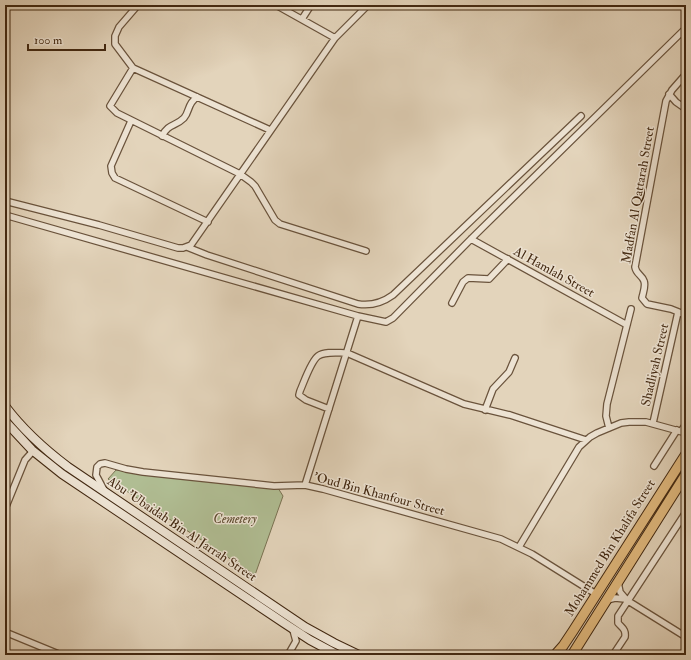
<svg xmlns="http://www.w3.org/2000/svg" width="691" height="660" font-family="'IM FELL Double Pica',serif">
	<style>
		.green { fill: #b0bd93; stroke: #797252 }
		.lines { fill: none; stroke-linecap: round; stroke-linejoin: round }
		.minor-casing { stroke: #6a533c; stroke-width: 8 }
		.secondary-casing { stroke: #422811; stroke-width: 10 }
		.trunk-casing { stroke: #422811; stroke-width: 11 }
		.minor { stroke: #ede3d3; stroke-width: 5.5 }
		.secondary { stroke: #ede3d3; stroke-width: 8 }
		.trunk { stroke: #e2ba7e; stroke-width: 9 }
		.labels { text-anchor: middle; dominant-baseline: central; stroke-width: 3; stroke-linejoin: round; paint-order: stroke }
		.street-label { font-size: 13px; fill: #422811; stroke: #ede3d3 }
		.park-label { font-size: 13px; font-style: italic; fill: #58462b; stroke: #ede3d3 }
	</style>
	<rect width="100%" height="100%" fill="#e3d4bb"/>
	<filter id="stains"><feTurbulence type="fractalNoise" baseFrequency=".005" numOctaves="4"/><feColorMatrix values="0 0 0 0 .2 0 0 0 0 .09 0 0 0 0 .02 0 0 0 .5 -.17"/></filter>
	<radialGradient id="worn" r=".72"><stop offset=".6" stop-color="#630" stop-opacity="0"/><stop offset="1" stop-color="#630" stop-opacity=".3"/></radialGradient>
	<path class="green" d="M116 470 278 488 283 496 255 575 108 479Z"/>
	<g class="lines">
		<defs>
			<path id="minor" d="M138 5 119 27 115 36V44L133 68 270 130
				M276 5 335 38
				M302 19 311 5
				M133 68 110 106 117 113 240 174 251 182 255 186 275 220 280 224 366 251
				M686 74 672 90 666 101 635 267C636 274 642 275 644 281 646 286 643 293 642 298L647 304 671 309 686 315
				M669 94 676 102 686 109
				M131 121 111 166 112 173 115 178 208 222
				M162 136C169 123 175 127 184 118 190 111 187 104 197 97
				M5 201 99 225 178 248H183L191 245 335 38 368 5
				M5 215 358 316 386 322 393 318 471 239 686 28
				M471 239 627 325
				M187 247 207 255 358 304C371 306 382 303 393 295L581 116
				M452 303 463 282 468 278 489 279 508 259
				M329 409 306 400 299 395 300 391C304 382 311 361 318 356 325 351 338 353 347 353L464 404 510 415 586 440
				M485 410 493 389 509 372 515 358
				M653 423 678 312
				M609 428 606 416 607 404 631 309
				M681 431 686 424
				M654 466 677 430
				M305 485 358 316
				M104 490 96 475 97 467 100 464 105 463 126 469 143 472 274 486 305 485 323 489 501 539 532 554 596 594
				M5 509 25 460 33 451
				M519 547 579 447 590 437 597 433 621 423 629 422H646L686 433
				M618 582 620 592 626 599
				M607 600 615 598 625 599 686 637
				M5 632 61 655
				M288 655 296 641 293 630
				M613 655 625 637C626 629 622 628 618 623V616L686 512"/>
			<path id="secondary" d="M5 406C23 430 44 449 68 467L305 627 334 643 359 655
				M5 421 32 450 62 474 284 623 310 640 338 655"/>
			<path id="trunk" d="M555 655 563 646 573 631 686 454
				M572 655 686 474"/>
		</defs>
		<use href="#minor" class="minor-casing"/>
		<use href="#secondary" class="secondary-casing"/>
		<use href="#trunk" class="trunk-casing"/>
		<use href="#minor" class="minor"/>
		<use href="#secondary" class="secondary"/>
		<use href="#trunk" class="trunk"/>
	</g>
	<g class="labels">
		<g class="street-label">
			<text transform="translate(638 195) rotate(-80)">Madfan Al Qattarah Street</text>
			<text transform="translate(554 272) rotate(29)">Al Hamlah Street</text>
			<text transform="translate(655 365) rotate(-77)">Shadliyah Street</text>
			<text transform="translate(379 494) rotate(15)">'Oud Bin Khanfour Street</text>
			<text transform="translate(182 529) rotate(34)">Abu 'Ubaidah Bin Al Jarrah Street</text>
			<text transform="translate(610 548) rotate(-58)">Mohammed Bin Khalifa Street</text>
		</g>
		<g class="park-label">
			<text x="235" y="519">Cemetery</text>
		</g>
	</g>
	<rect width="691" height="660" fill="none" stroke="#e3d4bb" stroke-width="20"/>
	<rect x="6" y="6" width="679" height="648" fill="none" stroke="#422811" stroke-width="2"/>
	<rect x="10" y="10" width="671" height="640" fill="none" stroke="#422811"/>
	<path d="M28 44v6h77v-6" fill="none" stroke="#422811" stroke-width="2"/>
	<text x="34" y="44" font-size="12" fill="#422811" stroke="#ede3d3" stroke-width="3" paint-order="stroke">100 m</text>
	<rect width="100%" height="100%" filter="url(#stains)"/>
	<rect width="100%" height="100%" fill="url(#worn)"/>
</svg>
